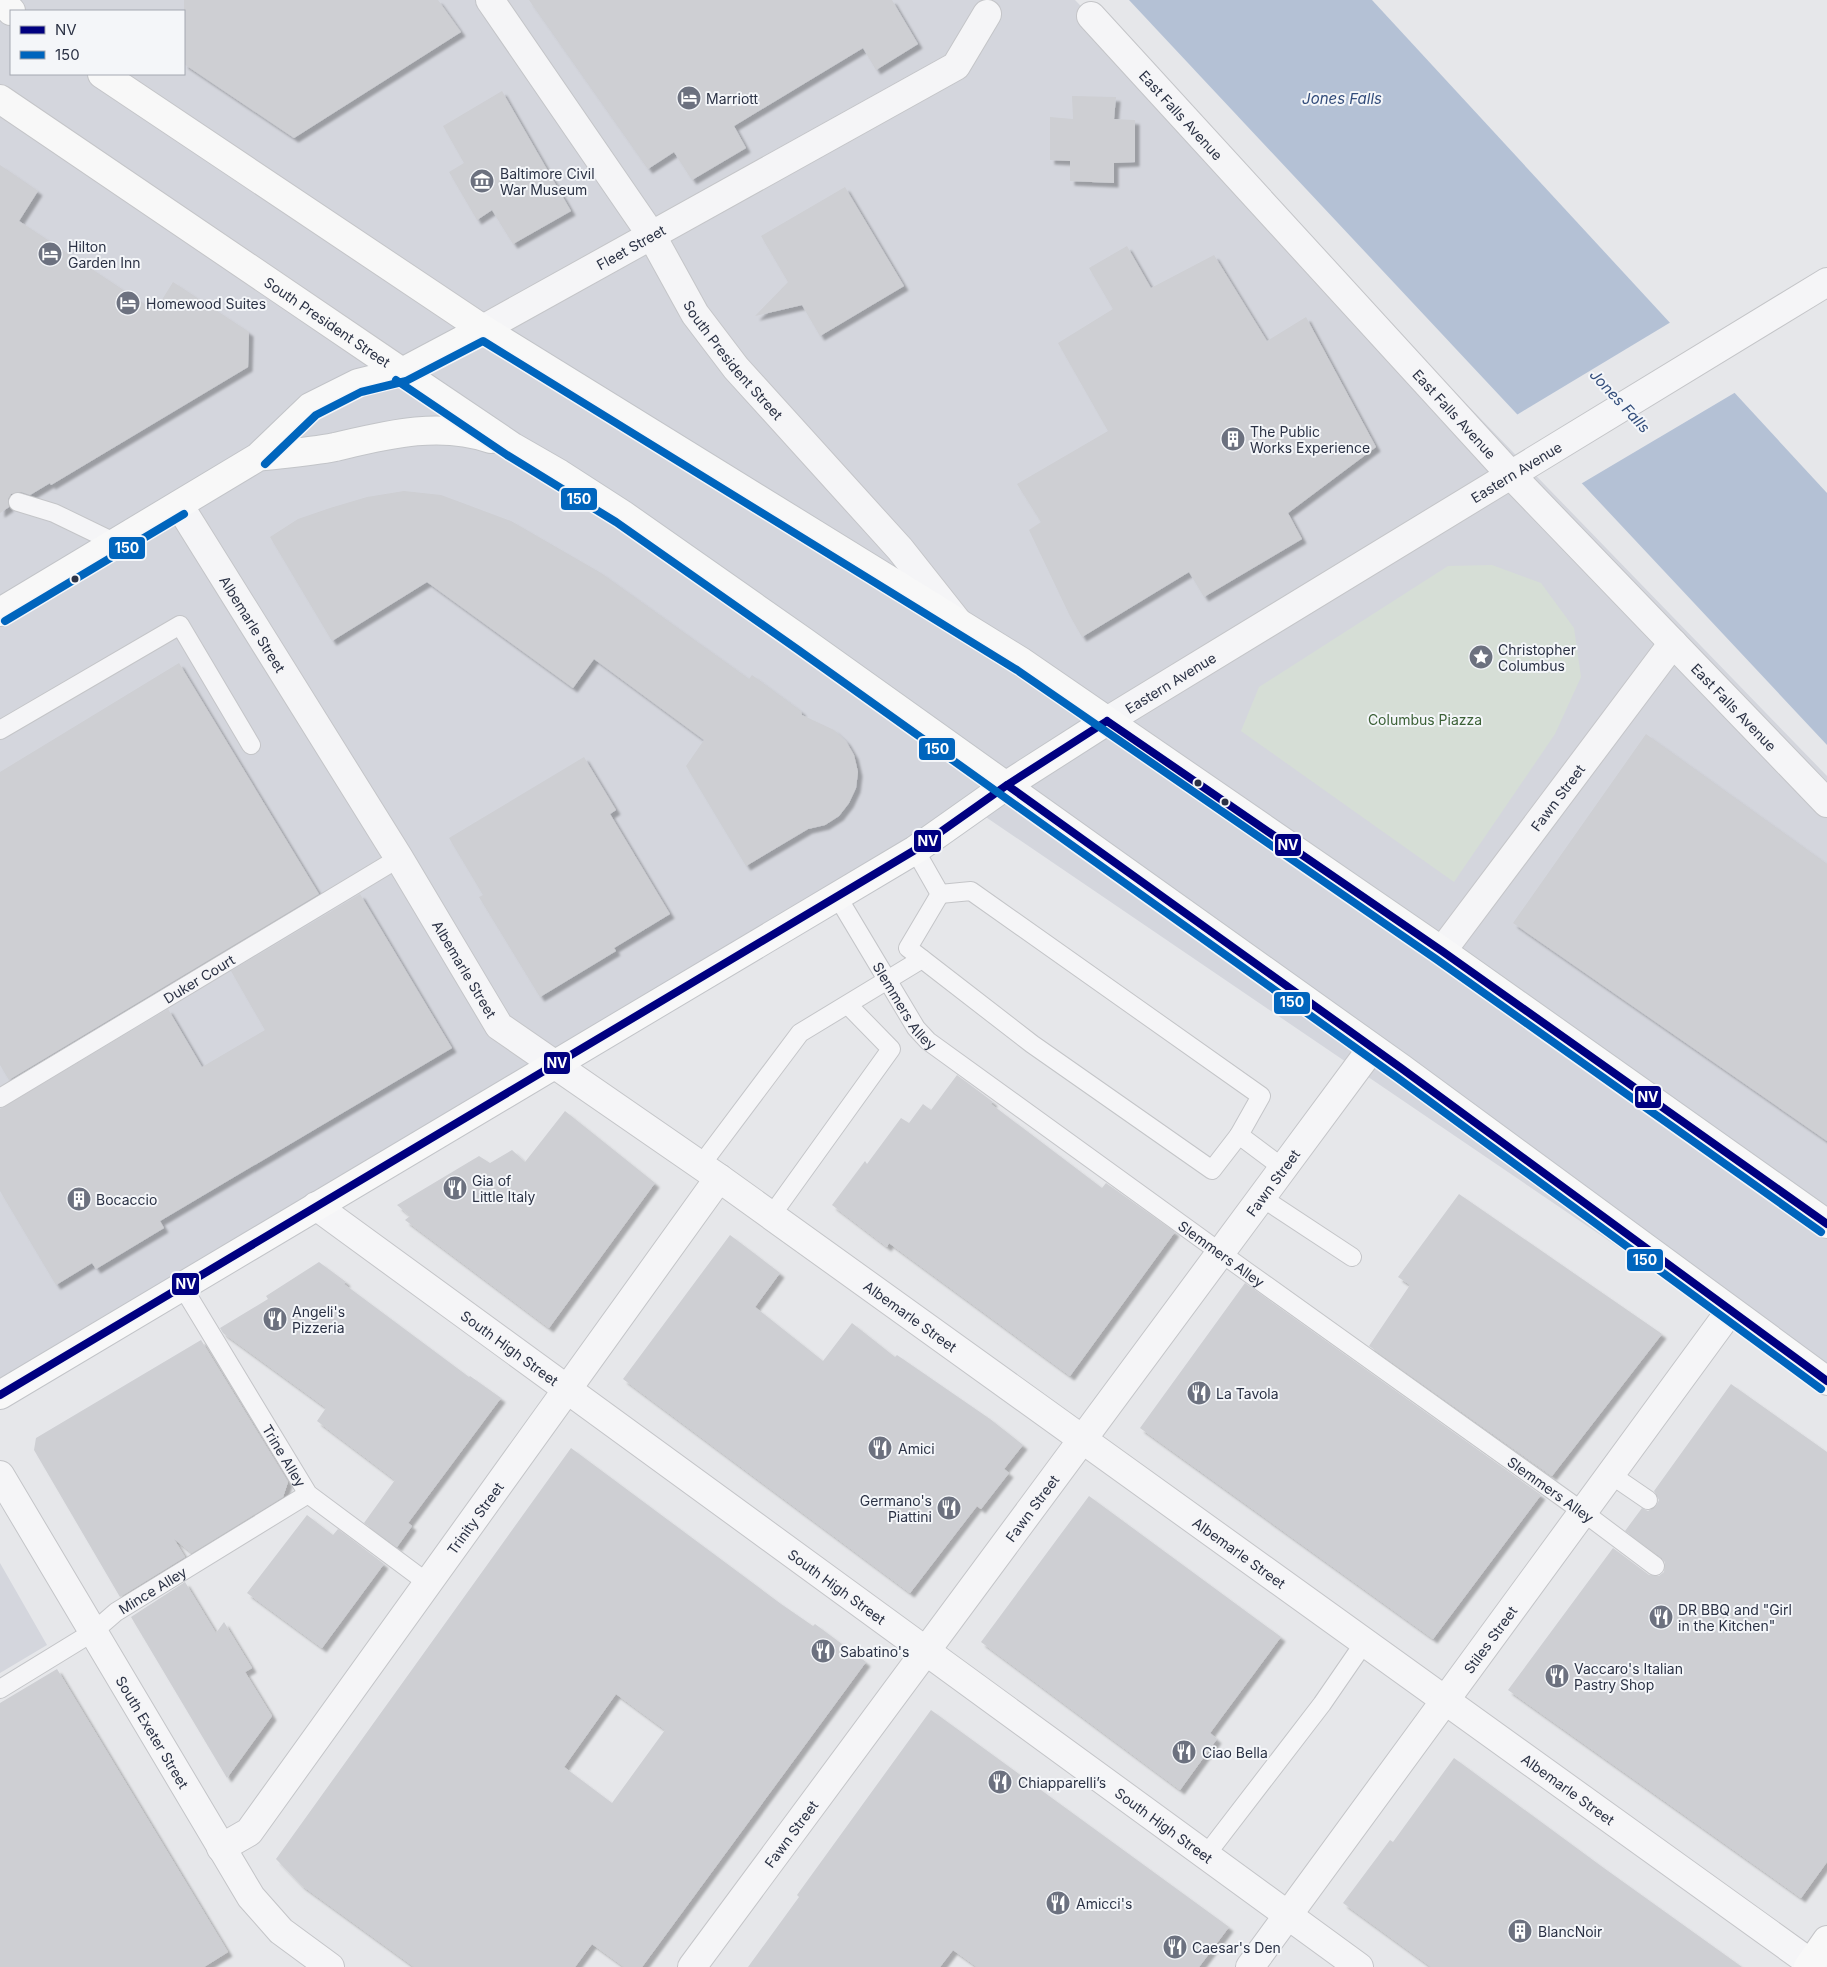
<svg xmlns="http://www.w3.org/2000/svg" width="1827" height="1967" font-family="Inter,sans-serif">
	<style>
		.built { fill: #d4d6dd; fill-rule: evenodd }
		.green { fill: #d6ded6 }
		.water { fill: #b4c1d5 }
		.pier { fill: #e6e7ea }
		.building { fill: #cecfd3; fill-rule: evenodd; filter: url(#shadow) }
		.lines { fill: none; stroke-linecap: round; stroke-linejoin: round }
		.lane-casing { stroke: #c4c5c8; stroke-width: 20 }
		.street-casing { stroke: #c4c5c8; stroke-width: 30 }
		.secondary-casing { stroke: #c4c5c8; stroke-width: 30 }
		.primary-casing { stroke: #c2c4c8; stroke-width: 30 }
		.lane { stroke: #f5f5f7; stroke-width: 18 }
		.street { stroke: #f5f5f7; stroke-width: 28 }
		.secondary { stroke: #f8f8f8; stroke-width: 28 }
		.primary { stroke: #f8f8f8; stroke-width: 28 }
		.bus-1-casing { stroke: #f4f6f9; stroke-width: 11 }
		.bus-2-casing { stroke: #f4f6f9; stroke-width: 11 }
		.bus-1 { stroke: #000080; stroke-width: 8 }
		.bus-2 { stroke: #0065bd; stroke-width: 8 }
		.bus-dot { fill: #2b3245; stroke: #f4f6f9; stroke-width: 2 }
		.labels { text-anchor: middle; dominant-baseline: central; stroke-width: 4; stroke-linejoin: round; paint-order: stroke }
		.poi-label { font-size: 14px; fill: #2b3245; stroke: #f4f6f9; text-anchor: start }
		.street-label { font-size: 14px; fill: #2b3245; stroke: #f4f6f9 }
		.park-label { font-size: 14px; fill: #3c6137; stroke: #f4f6f9 }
		.water-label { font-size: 15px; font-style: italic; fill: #334d7b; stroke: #f4f6f9 }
		.line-badge { stroke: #f4f6f9; stroke-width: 2 }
		.badge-label { font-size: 14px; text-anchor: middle; font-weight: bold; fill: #fff }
	</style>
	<defs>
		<filter id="shadow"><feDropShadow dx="4.5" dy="4.5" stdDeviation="1" flood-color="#0004"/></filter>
	</defs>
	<rect width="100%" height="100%" fill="#e6e7ea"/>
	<path class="built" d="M0 0H1075L1827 776V1389L974 809 0 1395ZM11 11H184V74H11Z
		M0 1563 47 1645 0 1673Z"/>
	<path class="green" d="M1492 565 1541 583 1574 628 1581 677 1555 734 1454 882 1241 731 1259 687 1448 566Z"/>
	<path class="water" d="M1129 0H1372L1827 493V745Z"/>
	<path class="pier" d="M1671 322 1736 392 1579 485 1515 416Z"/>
	<path class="building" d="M184 0H438L461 32 294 138 184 64Z
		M529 0H892L918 44 876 70 863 48 734 126 746 148 692 180 674 152 648 169Z
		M502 91 571 211 513 244 492 210 477 220 449 172 464 163 443 126Z
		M1072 96 1116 97 1114 119 1135 120V162L1114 163V183L1070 181V161L1050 160V117L1073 119Z
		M0 165 38 191 19 221 155 311 173 282 249 332 248 367 51 485 50 483 30 495 21 492 11 494 8 499 9 507 0 513Z
		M845 187 904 286 820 336 802 305 755 316 788 282 761 236Z
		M1127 246 1151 288 1214 255 1267 341 1306 317 1376 447 1288 513 1302 539 1204 597 1189 572 1082 637 1069 614 1029 530 1041 522 1017 484 1108 431 1058 343 1113 309 1089 268Z
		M404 491 441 495 511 521 601 573 749 679 752 675 801 711 802 715 834 730 846 741 854 755 858 772 856 788 849 803 839 816 825 825 808 829 746 866 686 766 704 740 594 659 573 688 427 582 332 641 270 537 298 519 330 508 367 497Z
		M179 663 319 894 9 1080 0 1065V772Z
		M1646 734 1827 864V1141L1513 923Z
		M584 757 616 810 610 814 670 914 614 948 616 951 540 997 479 897 483 895 449 838Z
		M360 894 452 1048 160 1221 164 1228 96 1269 92 1263 56 1285 0 1191V1109L168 1009 202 1067 265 1030 231 971Z
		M957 1075 993 1102 991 1104 1102 1188 1106 1183 1175 1232 1070 1376 889 1243 887 1247 832 1205 865 1161 867 1164 901 1118 909 1123 923 1104 931 1110Z
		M565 1111 655 1183 549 1328 405 1220 410 1216 397 1205 479 1156 490 1163 512 1150 525 1162Z
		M1459 1194 1662 1334 1552 1476 1369 1346 1410 1285 1398 1277Z
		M730 1235 780 1273 755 1307 823 1361 852 1323 895 1357 897 1355 990 1419 1023 1445 1004 1469 1009 1473 981 1509 977 1506 910 1593 623 1379Z
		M319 1262 346 1282 344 1284 469 1377 470 1376 501 1398 408 1523 412 1526 397 1547 364 1523 395 1480 317 1421 326 1408 223 1333 220 1328 268 1299 266 1296Z
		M1245 1283 1541 1495 1433 1639 1140 1428Z
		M201 1340 288 1482 283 1497 192 1553 174 1539 185 1557 120 1597 34 1450 36 1438Z
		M1731 1384 1827 1452V1862L1801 1898 1508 1690 1613 1548 1649 1575 1659 1576 1664 1572 1665 1562 1662 1558 1625 1531 1642 1508 1648 1511 1656 1506 1659 1500 1654 1491Z
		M571 1448 781 1604 813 1626 815 1624 866 1662 642 1967H624L592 1944 575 1967H414L301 1885 276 1859ZM616 1694 665 1730 612 1803 564 1767Z
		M1089 1496 1281 1637 1210 1733 1217 1739 1180 1790 981 1642Z
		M307 1515 333 1535 338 1529 384 1564 322 1648 247 1593Z
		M185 1582 216 1633 224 1622 252 1668 245 1672 272 1716 227 1778 131 1617Z
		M57 1669 228 1952 204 1967H0V1703Z
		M931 1710 1229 1927 1199 1967H977L953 1950 940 1967H748L799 1897 797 1895Z
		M1454 1758 1601 1866 1742 1967H1431L1343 1903 1390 1840 1393 1842Z"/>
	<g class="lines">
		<defs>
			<g id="lane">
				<path d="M18 502 54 513 116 543"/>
				<path d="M0 730 180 625 251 745"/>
				<path d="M915 850 940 894 908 948 1032 1044 1212 1170 1239 1135 1283 1168"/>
				<path d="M940 894 971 891 1261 1096 1239 1135"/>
				<path id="s1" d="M837 896 916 1028 928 1041 1246 1271 1583 1512 1655 1566"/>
				<path id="s2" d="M0 1098 399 858"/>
				<path d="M701 1165 800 1033 922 959"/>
				<path d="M1261 1197 1352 1257"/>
				<path d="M771 1216 891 1049 848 1005"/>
				<path id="s3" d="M182 1286 308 1494 429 1584"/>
				<path d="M1610 1474 1648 1500"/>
				<path id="s4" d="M0 1689 93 1632 116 1612 308 1494"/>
				<path d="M1206 1855 1322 1704 1364 1643"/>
			</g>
			<g id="street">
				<path id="s5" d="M490 0 652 236 695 314 736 368 900 549 957 621"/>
				<path id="s6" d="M1091 16 1511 475 1827 803"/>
				<path id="s7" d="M483 329 956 66 987 14"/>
				<path id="s8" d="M179 505 399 858 499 1026 719 1178 1816 1967"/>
				<path id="s9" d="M1107 721 1827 282"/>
				<path id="s10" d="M1442 951 1673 643"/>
				<path id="s11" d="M316 1206 1359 1967"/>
				<path id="s12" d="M0 1475 251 1897 281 1931 330 1967"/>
				<path id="s13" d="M221 1848 249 1832 719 1178"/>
				<path id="s14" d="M692 1967 1372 1048"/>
				<path id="s15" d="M1250 1967 1730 1311"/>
			</g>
			<g id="secondary">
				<path d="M1 0 11 11"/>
				<path d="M102 74 483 329"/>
				<path id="s16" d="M0 99 402 372"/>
				<path d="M1808 1967 1827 1940"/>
			</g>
			<path id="primary" d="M402 372 513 447 560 474 622 514 803 641 1401 1068 1827 1381
				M258 457C283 454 310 452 335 447 386 435 439 421 491 439
				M0 612 258 457 310 407 358 383 402 372 483 329 1022 662 1442 951 1827 1224
				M0 1395 915 850 1007 785 1107 721"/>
		</defs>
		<use href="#lane" class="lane-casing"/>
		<use href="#street" class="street-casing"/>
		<use href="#secondary" class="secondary-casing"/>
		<use href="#primary" class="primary-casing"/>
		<use href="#lane" class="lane"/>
		<use href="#street" class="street"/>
		<use href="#secondary" class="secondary"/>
		<use href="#primary" class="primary"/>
		<defs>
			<path id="bus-1" d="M1107 721 1442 951 1827 1224
				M1007 785 1401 1068 1827 1381
				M0 1395 915 850 1007 785 1107 721"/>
			<path id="bus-2" d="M396 380 507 455 616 522 797 649 1395 1076 1821 1389
				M265 464 316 415 361 392 406 381 483 341 1017 670 1436 959 1821 1232
				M5 621 184 514"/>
		</defs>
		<use href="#bus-1" class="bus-1-casing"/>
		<use href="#bus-2" class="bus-2-casing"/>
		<use href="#bus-1" class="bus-1"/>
		<use href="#bus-2" class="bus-2"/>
	</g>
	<defs>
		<symbol id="hotel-disc" viewBox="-11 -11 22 22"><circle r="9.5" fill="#6c717f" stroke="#f4f6f9"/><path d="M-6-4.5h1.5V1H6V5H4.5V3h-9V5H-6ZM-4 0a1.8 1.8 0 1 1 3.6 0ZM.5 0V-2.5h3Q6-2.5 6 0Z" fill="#fff"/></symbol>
		<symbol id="museum-disc" viewBox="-11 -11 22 22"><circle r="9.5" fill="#6c717f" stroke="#f4f6f9"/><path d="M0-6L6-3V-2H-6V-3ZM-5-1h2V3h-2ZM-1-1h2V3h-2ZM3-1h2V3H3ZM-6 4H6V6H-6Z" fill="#fff"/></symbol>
		<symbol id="building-disc" viewBox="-11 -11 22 22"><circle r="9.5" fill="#6c717f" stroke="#f4f6f9"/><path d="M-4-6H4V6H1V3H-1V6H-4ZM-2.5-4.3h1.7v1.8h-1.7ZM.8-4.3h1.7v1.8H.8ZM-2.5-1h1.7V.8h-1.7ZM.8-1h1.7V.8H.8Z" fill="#fff"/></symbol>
		<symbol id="sight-disc" viewBox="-11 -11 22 22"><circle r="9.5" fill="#6c717f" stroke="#f4f6f9"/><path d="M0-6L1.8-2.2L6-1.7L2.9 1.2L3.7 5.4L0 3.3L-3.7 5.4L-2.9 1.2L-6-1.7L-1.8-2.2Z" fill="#fff"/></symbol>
		<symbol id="restaurant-disc" viewBox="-11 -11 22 22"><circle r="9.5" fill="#6c717f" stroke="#f4f6f9"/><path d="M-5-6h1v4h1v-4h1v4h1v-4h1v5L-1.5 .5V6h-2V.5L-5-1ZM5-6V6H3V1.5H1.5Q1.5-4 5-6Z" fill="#fff"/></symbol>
	</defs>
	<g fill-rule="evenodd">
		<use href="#hotel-disc" x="675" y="84" width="28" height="28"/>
		<use href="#museum-disc" x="468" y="167" width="28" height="28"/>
		<use href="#hotel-disc" x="36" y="240" width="28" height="28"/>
		<use href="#hotel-disc" x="114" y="289" width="28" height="28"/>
		<use href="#building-disc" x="1219" y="425" width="28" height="28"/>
		<use href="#sight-disc" x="1467" y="643" width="28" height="28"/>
		<use href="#restaurant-disc" x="441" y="1174" width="28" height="28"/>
		<use href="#building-disc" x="65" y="1185" width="28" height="28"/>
		<use href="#restaurant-disc" x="261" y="1305" width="28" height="28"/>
		<use href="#restaurant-disc" x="1185" y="1379" width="28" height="28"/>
		<use href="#restaurant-disc" x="866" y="1434" width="28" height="28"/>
		<use href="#restaurant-disc" x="935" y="1494" width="28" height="28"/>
		<use href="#restaurant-disc" x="1647" y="1603" width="28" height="28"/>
		<use href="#restaurant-disc" x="809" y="1637" width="28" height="28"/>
		<use href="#restaurant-disc" x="1543" y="1662" width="28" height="28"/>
		<use href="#restaurant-disc" x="1170" y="1738" width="28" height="28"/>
		<use href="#restaurant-disc" x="986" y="1768" width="28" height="28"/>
		<use href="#restaurant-disc" x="1044" y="1889" width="28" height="28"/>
		<use href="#building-disc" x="1506" y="1917" width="28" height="28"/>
		<use href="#restaurant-disc" x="1161" y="1933" width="28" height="28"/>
	</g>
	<g class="bus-dot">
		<circle cx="75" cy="579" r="4.5"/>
		<circle cx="1198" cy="783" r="4.5"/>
		<circle cx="1225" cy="802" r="4.5"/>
	</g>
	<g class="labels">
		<g class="poi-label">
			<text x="706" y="98">Marriott</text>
			<text x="500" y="173">Baltimore Civil<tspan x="500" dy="16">War Museum</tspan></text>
			<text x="68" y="246">Hilton<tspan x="68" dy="16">Garden Inn</tspan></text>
			<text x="146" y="303">Homewood Suites</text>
			<text x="1250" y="431">The Public<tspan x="1250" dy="16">Works Experience</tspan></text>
			<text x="1498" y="649">Christopher<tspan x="1498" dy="16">Columbus</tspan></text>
			<text x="472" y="1180">Gia of<tspan x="472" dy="16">Little Italy</tspan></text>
			<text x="96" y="1199">Bocaccio</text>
			<text x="292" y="1311">Angeli's<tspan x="292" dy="16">Pizzeria</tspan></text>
			<text x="1216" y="1393">La Tavola</text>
			<text x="898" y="1448">Amici</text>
			<text x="932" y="1500" text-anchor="end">Germano's<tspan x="932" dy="16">Piattini</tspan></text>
			<text x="1678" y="1609">DR BBQ and "Girl<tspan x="1678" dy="16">in the Kitchen"</tspan></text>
			<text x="840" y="1651">Sabatino's</text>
			<text x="1574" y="1668">Vaccaro's Italian<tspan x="1574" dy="16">Pastry Shop</tspan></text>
			<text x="1202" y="1752">Ciao Bella</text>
			<text x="1018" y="1782">Chiapparelli’s</text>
			<text x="1076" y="1903">Amicci's</text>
			<text x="1538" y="1931">BlancNoir</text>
			<text x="1192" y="1947">Caesar's Den</text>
		</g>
		<g class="street-label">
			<text stroke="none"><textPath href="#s6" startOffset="134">East Falls Avenue</textPath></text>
			<text stroke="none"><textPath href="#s7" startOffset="169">Fleet Street</textPath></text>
			<text stroke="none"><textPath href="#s16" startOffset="396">South President Street</textPath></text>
			<text stroke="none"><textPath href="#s5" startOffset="435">South President Street</textPath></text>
			<text stroke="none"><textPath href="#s6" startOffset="539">East Falls Avenue</textPath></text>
			<text stroke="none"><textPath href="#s9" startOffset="479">Eastern Avenue</textPath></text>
			<text stroke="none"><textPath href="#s8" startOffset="140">Albemarle Street</textPath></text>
			<text stroke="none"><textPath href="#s9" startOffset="74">Eastern Avenue</textPath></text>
			<text stroke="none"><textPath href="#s6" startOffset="944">East Falls Avenue</textPath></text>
			<text stroke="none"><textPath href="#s10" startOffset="192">Fawn Street</textPath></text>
			<text stroke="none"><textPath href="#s8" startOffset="545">Albemarle Street</textPath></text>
			<text stroke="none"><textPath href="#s2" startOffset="232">Duker Court</textPath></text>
			<text stroke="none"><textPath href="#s1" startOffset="129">Slemmers Alley</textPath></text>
			<text stroke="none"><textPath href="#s14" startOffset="976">Fawn Street</textPath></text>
			<text stroke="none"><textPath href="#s1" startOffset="534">Slemmers Alley</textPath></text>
			<text stroke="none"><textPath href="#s8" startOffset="1115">Albemarle Street</textPath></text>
			<text stroke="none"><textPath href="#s11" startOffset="240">South High Street</textPath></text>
			<text stroke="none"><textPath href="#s3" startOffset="198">Trine Alley</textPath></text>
			<text stroke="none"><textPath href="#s1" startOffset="939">Slemmers Alley</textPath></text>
			<text stroke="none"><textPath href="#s14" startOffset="571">Fawn Street</textPath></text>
			<text stroke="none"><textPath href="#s13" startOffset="419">Trinity Street</textPath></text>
			<text stroke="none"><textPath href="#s8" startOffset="1520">Albemarle Street</textPath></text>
			<text stroke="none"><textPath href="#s11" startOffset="645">South High Street</textPath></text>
			<text stroke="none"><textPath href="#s4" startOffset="182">Mince Alley</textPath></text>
			<text stroke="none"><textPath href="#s15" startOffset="406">Stiles Street</textPath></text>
			<text stroke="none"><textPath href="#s12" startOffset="299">South Exeter Street</textPath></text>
			<text stroke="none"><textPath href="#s8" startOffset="1925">Albemarle Street</textPath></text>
			<text stroke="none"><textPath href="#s11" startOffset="1050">South High Street</textPath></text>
			<text stroke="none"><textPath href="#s14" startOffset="166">Fawn Street</textPath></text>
		</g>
		<g class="park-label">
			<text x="1425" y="719">Columbus Piazza</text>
		</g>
		<g class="water-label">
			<text x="1342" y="98">Jones Falls</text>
			<text transform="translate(1620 401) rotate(47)">Jones Falls</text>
		</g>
	</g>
	<g class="line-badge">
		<rect x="560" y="487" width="38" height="24" rx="5" fill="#0065bd"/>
		<rect x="108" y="536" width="38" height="24" rx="5" fill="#0065bd"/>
		<rect x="918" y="737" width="38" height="24" rx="5" fill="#0065bd"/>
		<rect x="913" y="829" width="29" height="24" rx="5" fill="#000080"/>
		<rect x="1274" y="833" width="28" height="24" rx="5" fill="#000080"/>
		<rect x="1273" y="991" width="38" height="24" rx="5" fill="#0065bd"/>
		<rect x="543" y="1051" width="28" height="24" rx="5" fill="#000080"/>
		<rect x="1634" y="1085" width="28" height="24" rx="5" fill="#000080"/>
		<rect x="1626" y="1248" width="38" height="24" rx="5" fill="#0065bd"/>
		<rect x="171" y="1272" width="29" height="24" rx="5" fill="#000080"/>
	</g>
	<g class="badge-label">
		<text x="579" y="504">150</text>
		<text x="127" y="553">150</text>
		<text x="937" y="754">150</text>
		<text x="928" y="846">NV</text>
		<text x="1288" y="850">NV</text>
		<text x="1292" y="1007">150</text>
		<text x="557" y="1068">NV</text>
		<text x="1648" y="1102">NV</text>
		<text x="1645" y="1265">150</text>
		<text x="186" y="1289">NV</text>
	</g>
	<rect x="10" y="10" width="175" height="65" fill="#f4f6f9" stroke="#a4a8b1"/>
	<rect x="20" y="26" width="25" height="8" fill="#000080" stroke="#a4a8b1"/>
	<text x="55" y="35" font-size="15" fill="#2b3245">NV</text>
	<rect x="20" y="51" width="25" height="8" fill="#0065bd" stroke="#a4a8b1"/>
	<text x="55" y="60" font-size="15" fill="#2b3245">150</text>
</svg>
